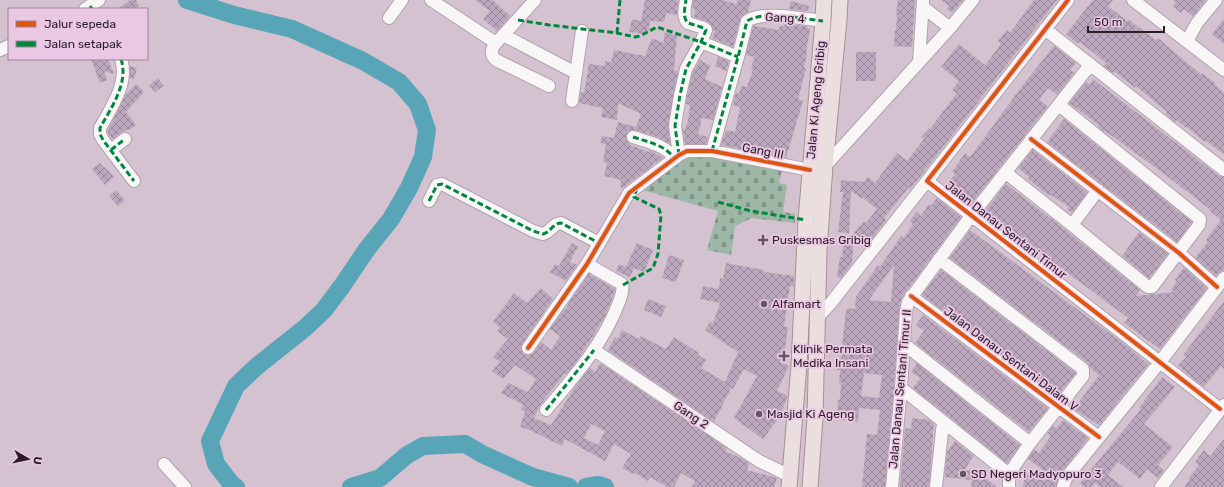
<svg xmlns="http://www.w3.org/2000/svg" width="1224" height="487" font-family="Rubik,sans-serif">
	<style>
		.cemetery { fill: url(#cemetery-stones) }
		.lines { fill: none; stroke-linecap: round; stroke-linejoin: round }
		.river { stroke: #58a5b8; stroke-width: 18 }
		.building { fill: url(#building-cross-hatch); fill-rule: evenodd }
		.minor-casing { stroke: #afa2ac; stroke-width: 14 }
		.major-casing { stroke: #a98f93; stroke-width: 17 }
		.minor { stroke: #f9f6f8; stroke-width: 12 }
		.major { stroke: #eadede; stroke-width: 15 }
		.quiet { stroke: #00873e; stroke-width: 3; stroke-dasharray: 6 3; stroke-linecap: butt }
		.cycleway-casing { stroke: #eac7e2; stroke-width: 6 }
		.cycleway { stroke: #de560d; stroke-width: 4 }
		.poi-dot { fill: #655762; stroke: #eac7e2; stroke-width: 1.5 }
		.labels { text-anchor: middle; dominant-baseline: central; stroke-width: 3.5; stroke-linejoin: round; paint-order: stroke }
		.street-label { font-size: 12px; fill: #291d27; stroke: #eac7e2 }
		.poi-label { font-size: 12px; fill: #291d27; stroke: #eac7e2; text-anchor: start }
	</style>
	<defs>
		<pattern id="cemetery-stones" width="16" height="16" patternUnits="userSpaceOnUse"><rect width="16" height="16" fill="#9db7a7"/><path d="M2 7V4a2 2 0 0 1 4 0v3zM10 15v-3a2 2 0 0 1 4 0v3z" fill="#809488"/></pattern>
		<pattern id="building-cross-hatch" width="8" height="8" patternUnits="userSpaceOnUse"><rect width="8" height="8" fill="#bba8be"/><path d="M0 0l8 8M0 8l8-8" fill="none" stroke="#98889a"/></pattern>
	</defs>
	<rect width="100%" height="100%" fill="#d5c2d1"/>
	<path class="cemetery" d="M719 156 782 170 779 183 787 185 783 212 795 214V223L752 218 735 226 731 255 707 250 718 211 642 190 686 157Z"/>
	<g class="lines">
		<path class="river" d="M187 0 234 15 292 29 363 61 399 82 418 104 427 130 423 157 409 188 391 219 367 249 342 286 324 310 305 328 256 367 236 386 210 441 216 464 233 486 236 487
			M351 487 380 478 407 455 423 446 465 444 484 455 533 477 569 487
			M586 487 598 485 605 487"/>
	</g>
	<path class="building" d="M130 0H136L139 6 134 9H118Z
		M475 0H493L510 16 497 31 483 19 490 11Z
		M645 0H678L677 15 666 13 664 22 650 21 648 34 629 32 632 19 641 21Z
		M693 0H722L736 4 738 0H751L748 12 742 16 740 19 733 47 712 38 715 30H713L711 25 706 21 694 17 695 9 692 8Z
		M898 0H915L912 47 894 46 895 30 896 31 897 15 896 14Z
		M941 0H963L952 13 947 9 949 6Z
		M1034 0H1057L923 173 910 189 909 187 884 218 886 220 868 244 854 233 852 263 841 278 837 277 840 257H842L843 246 864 221 866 223 877 209 863 198 862 199 851 191 849 233 838 232 843 192H840L841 182 838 180 864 182 868 177 875 183 897 153 907 161 924 139 921 137 929 128 930 129 957 93 952 90 959 81 941 67 959 44 985 65 1001 44 998 41 1007 30 1010 33Z
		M1093 0H1113L1108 6 1127 21 1129 20 1156 40 1158 38 1187 63 1201 74 1202 73 1215 83 1214 84 1224 93V154L1206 141 1205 142 1187 127 1186 128 1176 120 1175 122 1166 114 1167 112 1148 96 1136 86 1135 88 1114 71 1113 73 1104 66 1106 63 1080 42 1078 44 1066 34Z
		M1173 0H1206L1193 16 1184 9 1181 13 1173 6 1176 2Z
		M791 1 809 6 808 11 789 9Z
		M1224 19V44L1212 34Z
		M785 24 805 26 810 29 806 52 807 53 804 68 806 69 798 99 803 101 786 158 721 145 726 130 735 132 740 107 733 105 736 92 739 94 741 86 747 87 753 70H751L754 57 746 55 753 26H755L779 30 780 26H784Z
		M665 32 677 36 674 70 678 71 668 125 670 144 658 137 635 130 628 131 626 138 630 144V145L649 152 650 150 663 158 656 163 654 162 652 166 623 188 620 187 621 180 604 176 607 163 603 162 606 144 600 143 602 136 614 138 618 122 636 127 641 114 618 103 617 120 601 117 603 108 579 103 581 92 584 93 589 64 605 66V61L611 62 614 50 645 56 652 38 663 43Z
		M1054 46 1076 63 1070 70 1074 73 1057 95 1048 88 1039 100 1048 106 970 205 946 186 955 174 952 172 965 153 970 157 1026 81Z
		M856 52H876V81H856Z
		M718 57 729 61 726 71 715 66Z
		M91 59H108L114 74 104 71 107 80 100 83Z
		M700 60 710 66 705 79 722 87 713 120 702 118 698 134 708 137 706 144H685L683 129 685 130 688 120 690 105 686 104 687 96 693 72Z
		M130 66 137 68 134 79 130 78Z
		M158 78 164 86 155 92 149 85Z
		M1093 79 1219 176 1224 177V270L1221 271 1216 276 1195 258 1208 242 1206 240 1221 220 1210 211 1211 210 1155 167 1105 131 1104 132 1098 127 1099 125 1069 103 1086 82 1090 84Z
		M136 84 144 92 126 112 136 125 129 130 128 129 121 133 113 139 108 134V130L126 94Z
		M1064 119 1192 222 1177 242 1047 142Z
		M1033 150 1087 192 1072 213 1067 210 1069 207 1051 195 1050 196 1043 191 1028 179 1029 177 1018 168Z
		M100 163 104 168 105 167 114 177 105 185 92 169Z
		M1006 184 1067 231 1140 290 1136 296 1174 292 1171 290 1177 281 1175 280 1184 267 1207 288 1160 349 1124 323 1128 318 985 211Z
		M116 190 125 200 118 206 109 196Z
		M937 198 961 217 908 289 905 292 901 300 899 311 894 387 885 487H862L867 434 877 435 880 410 859 408 858 422 837 419 838 399 840 400 841 383H839L840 370H837L838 362H840L846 311 848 308 855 309 856 297 878 265 880 267 901 236 904 238 913 224 910 221 916 212 921 216 929 204 931 206ZM894 265 891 302 869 300ZM864 373 882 375 879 398 861 396Z
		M970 230 1127 346 1148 364 1099 425 1074 409 1099 375 1090 368 1088 363 950 258Z
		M1139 232 1168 254 1149 278 1122 256Z
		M572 243 578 246 570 262 577 265 566 281 550 272 555 264 559 266Z
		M637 243 653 250 644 272 634 268 630 277 616 271 619 264 626 267Z
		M669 255 684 260 676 282 662 278Z
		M726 263 764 270V272L794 276V286H790L784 326 788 327 784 355 780 362 789 366 777 391 787 395V398L782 411H784L763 439 734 418 757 376 744 369 733 389 731 388 714 422 608 350 615 337 618 339 622 330 639 339 641 336 666 349 674 337 699 353 698 355 706 360 701 368 725 382 738 352 705 330 710 322 713 323 720 303 700 299 703 286 719 289 720 278 723 279Z
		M941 270 1076 373 1057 396 922 295Z
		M589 274 615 289 612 299 606 314 590 341 572 368 566 374 565 373 540 405 534 418 551 425 577 384 590 368 595 372 600 363 727 448 725 451 739 457 749 463 747 470 777 478 774 487H691L695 481 681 473 674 487H667L650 477 648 481 635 473 634 474 622 468 631 454 614 444 605 461 565 439 562 446 530 430 520 427 525 411 521 410 523 405 501 393 508 383 528 392 536 379 515 365 503 379 492 371 500 362 493 357 508 339 497 331 500 327 493 322 514 293 527 303 541 288 553 299 522 344 521 348 523 354 528 355 534 353 541 342 551 350 560 336 550 329 564 309 565 310 570 301ZM591 424 605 431 598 445 584 438Z
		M648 299 666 306 661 317 644 310Z
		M1224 301V369L1221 366 1204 387 1178 366 1186 357 1183 355Z
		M923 315 1048 408 1029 432 915 343 924 331 916 325Z
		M917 363 1020 445 1007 463 913 388 920 378 911 372Z
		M1162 377 1175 387 1144 424 1173 447 1158 465 1164 470 1158 478 1147 469 1140 479 1118 462 1108 475 1123 487H1101L1095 483 1092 487H1084L1080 483 1141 409 1139 408Z
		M912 418 929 420 934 424 929 487H900L905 428 911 429Z
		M1063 420 1088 438 1060 474 1056 487H1023L1025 473 1051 476 1028 459 1034 450 1039 453 1051 436 1047 434 1053 426 1057 428Z
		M1224 439V487H1184L1190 479 1189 478 1199 465 1195 462 1204 450 1210 456Z
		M955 441 974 456 964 470 986 472 985 478 997 487H971L972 480 945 477 947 452Z"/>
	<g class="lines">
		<defs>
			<path id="minor" d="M431 0 496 43
				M535 0 496 43C491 49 490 55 496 60L549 86
				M1068 0 927 181 1220 409
				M1133 0 1224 70
				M923 7 950 28
				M85 9 99 0
				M389 18 402 0
				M1045 29 1224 170
				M503 35 576 73
				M1187 41 1197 23 1216 0
				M701 42 738 57
				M0 50 9 46
				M121 59C129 83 111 108 100 128V134L103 140 134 181
				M919 62 923 0
				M572 101 582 31
				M633 137C648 142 665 145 674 158
				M1031 139 1179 253 1217 287
				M111 150 125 139
				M712 151 738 57 747 21C764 10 804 19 823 21
				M679 155 675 126 680 95 686 69 701 42 706 30 704 28 688 23C682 17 685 8 686 0
				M825 166 950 28 973 0
				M1006 173 1072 225 1148 287H1152L1199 225 1200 219 1059 105
				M429 201 437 185 442 184 533 231 543 234C551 232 553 223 561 223L599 243
				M1072 225 1098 190
				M939 259 1083 369V376L1030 443 1009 474V487
				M911 296 1099 437
				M818 317 830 304 927 181
				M904 344 1030 443
				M528 348 587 264 629 193 679 155 687 151H712L810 170
				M594 350 759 461 790 476
				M901 388 1009 474
				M546 410C574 377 604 343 619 302 621 296 624 290 622 284L587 264
				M164 464 185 487
				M892 487 901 388 906 311 908 302 971 216 1090 65
				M936 487 943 422
				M1063 487 1066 478 1160 362 1224 278
				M1161 487 1224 405"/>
			<path id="major" d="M789 487 799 365 806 220 823 21 824 0
				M810 487 815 418 819 251 825 166 839 20 840 0"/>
		</defs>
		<use href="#minor" class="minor-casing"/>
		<use href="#major" class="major-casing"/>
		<use href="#minor" class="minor"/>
		<use href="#major" class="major"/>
		<path class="quiet" d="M90 6 92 9
			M518 20 549 25 617 33 635 37 640 36 657 27 660 28 701 42 738 57
			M617 33 620 0
			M121 59C129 83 111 108 100 128V134L103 140 134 181
			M633 137C648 142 665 145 674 158
			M111 150 125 139
			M712 151 738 57 747 21C764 10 804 19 823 21
			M679 155 675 126 680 95 686 69 701 42 706 30 704 28 688 23C682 17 685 8 686 0
			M429 201 437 185 442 184 533 231 543 234C551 232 553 223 561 223L599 243
			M718 202 751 211 806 220
			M623 285 653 268 658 254 661 215 659 209 634 197 637 188
			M546 410 594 350"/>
		<defs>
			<path id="cycleway" d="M1068 0 927 181 1220 409
				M1031 139 1179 253 1217 287
				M911 296 1099 437
				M528 348 587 264 629 193 679 155 687 151H712L810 170"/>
		</defs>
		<use href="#cycleway" class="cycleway-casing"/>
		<use href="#cycleway" class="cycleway"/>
	</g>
	<g class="poi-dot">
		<path d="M761 234h4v4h4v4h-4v4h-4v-4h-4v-4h4z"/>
		<circle cx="764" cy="304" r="4"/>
		<path d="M782 350h4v4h4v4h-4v4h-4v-4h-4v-4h4z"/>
		<circle cx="759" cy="414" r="4"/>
		<circle cx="963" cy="474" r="4"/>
	</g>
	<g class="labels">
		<g class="street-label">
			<text transform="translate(785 18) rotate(3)">Gang 4</text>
			<text transform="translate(816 100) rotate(-85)">Jalan Ki Ageng Gribig</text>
			<text transform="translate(763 151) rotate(11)">Gang III</text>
			<text transform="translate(1006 230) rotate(38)">Jalan Danau Sentani Timur</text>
			<text transform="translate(1011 359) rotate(37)">Jalan Danau Sentani Dalam V</text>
			<text transform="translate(900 389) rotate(-85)">Jalan Danau Sentani Timur II</text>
			<text transform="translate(691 415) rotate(34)">Gang 2</text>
		</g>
		<g class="poi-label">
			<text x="772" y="240">Puskesmas Gribig</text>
			<text x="772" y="304">Alfamart</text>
			<text x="793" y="349">Klinik Permata<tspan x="793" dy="14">Medika Insani</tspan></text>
			<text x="767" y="414">Masjid Ki Ageng</text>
			<text x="971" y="474">SD Negeri Madyopuro 3</text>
		</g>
	</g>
	<rect x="8" y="8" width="140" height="52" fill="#eac7e2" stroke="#9d8397"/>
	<rect x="16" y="21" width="20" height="6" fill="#de560d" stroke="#9d8397"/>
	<text x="44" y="28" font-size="12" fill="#291d27">Jalur sepeda</text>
	<rect x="16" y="41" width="20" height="6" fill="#00873e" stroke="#9d8397"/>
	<text x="44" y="48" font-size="12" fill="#291d27">Jalan setapak</text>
	<g transform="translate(28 459) rotate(99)" stroke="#eac7e2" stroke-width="3" paint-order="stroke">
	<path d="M0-3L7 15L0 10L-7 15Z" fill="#291d27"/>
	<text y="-6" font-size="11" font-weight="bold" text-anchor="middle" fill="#291d27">U</text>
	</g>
	<path d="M1088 26v6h76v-6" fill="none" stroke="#291d27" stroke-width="2"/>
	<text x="1094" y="26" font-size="12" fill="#291d27" stroke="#eac7e2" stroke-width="3" paint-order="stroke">50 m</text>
</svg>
